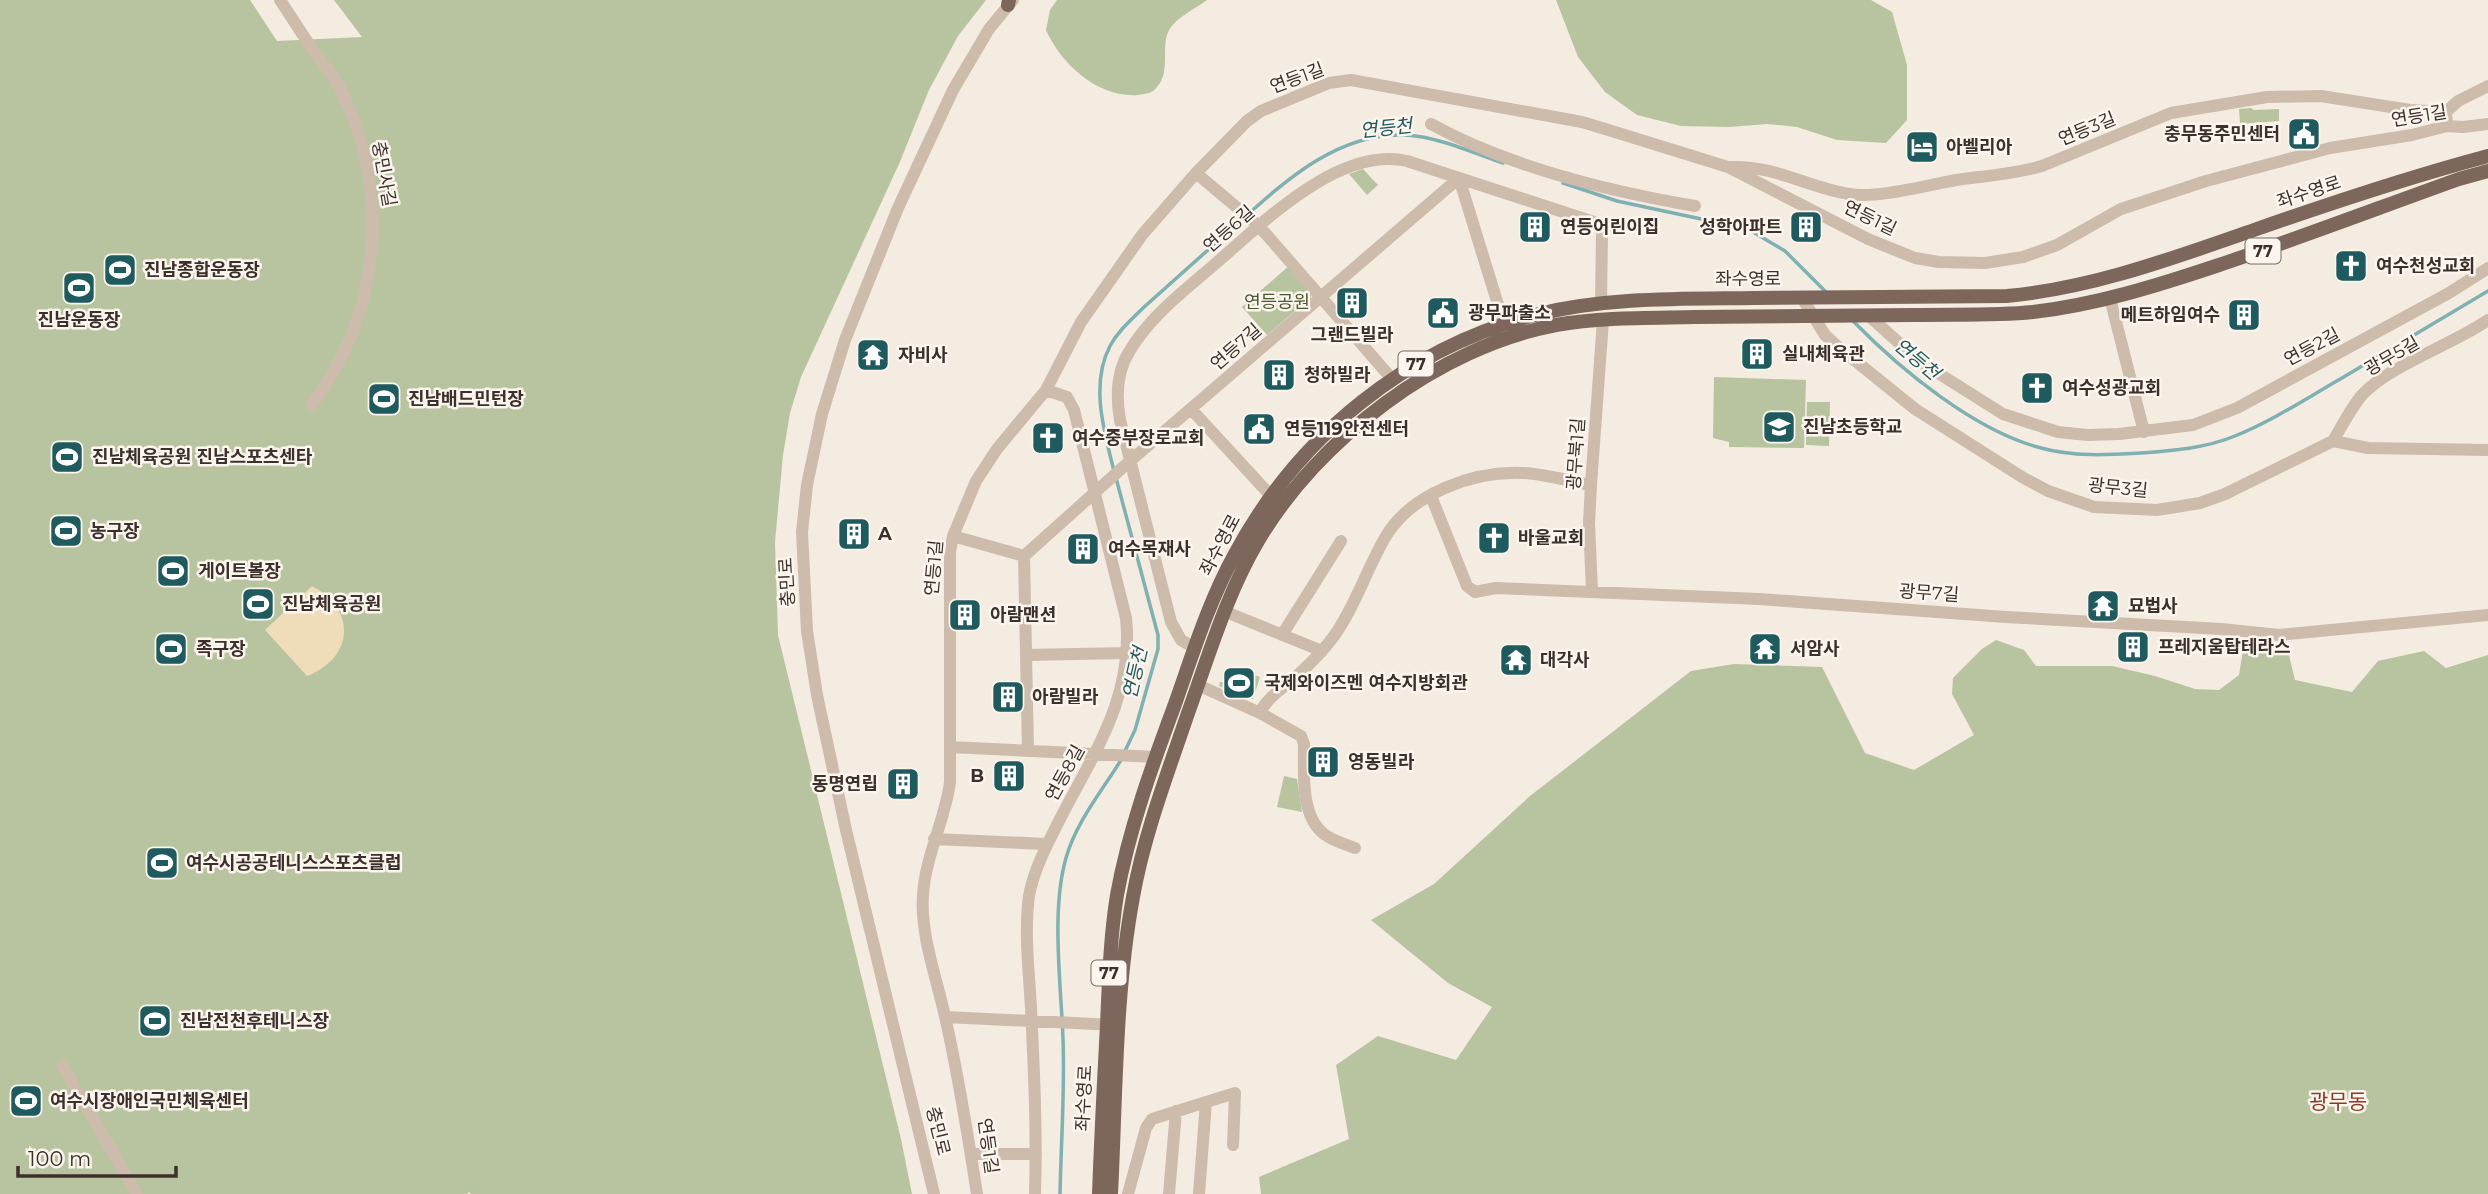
<svg xmlns="http://www.w3.org/2000/svg" width="2488" height="1194" font-family="Montserrat,'Noto Sans KR',sans-serif">
	<style>
		.green { fill: #b8c4a0 }
		.sand { fill: #efdcb8 }
		.lines { fill: none; stroke-linecap: round; stroke-linejoin: round }
		.stream { stroke: #7fb0b2; stroke-width: 3.5 }
		.minor { stroke: #cdbbac; stroke-width: 12 }
		.major { stroke: #7d675c; stroke-width: 14 }
		.labels { text-anchor: middle; dominant-baseline: central; stroke-width: 5; stroke-linejoin: round; paint-order: stroke }
		.shield { fill: #fbf5ee; stroke: #756b66; stroke-width: 2 }
		.shield-label { font-size: 16px; font-weight: bold; fill: #3b302b }
		.street-label { font-size: 18px; fill: #3b302b; stroke: #fbf5ee }
		.poi-label { font-size: 18px; font-weight: bold; fill: #3b302b; stroke: #fbf5ee; text-anchor: start }
		.park-label { font-size: 18px; fill: #4a5a2e; stroke: #fbf5ee }
		.water-label { font-size: 19px; font-style: italic; fill: #1f5a5e; stroke: #fbf5ee }
		.quarter-label { font-size: 21px; fill: #8c3b22; stroke: #fbf5ee }
	</style>
	<rect width="100%" height="100%" fill="#f4ebe1"/>
	<path class="green" d="M0 0H250L277 41 362 37 334 0H986L958 36 929 90 899 164 801 377 790 413 783 455 775 542 778 635 901 1139 912 1194H471L469 1192 467 1194H0Z
		M1057 0H1207C1194 10 1173 18 1167 35 1162 51 1170 73 1157 87 1153 93 1145 94 1138 95 1098 98 1061 64 1046 30L1050 10Z
		M1556 0H1871L1892 12 1907 65V120L1886 143 1837 140 1797 127 1767 124 1729 127 1681 126 1637 115 1605 92 1578 57Z
		M2251 108 2254 110 2279 109V121L2240 124 2239 109Z
		M1363 169 1378 185 1367 195 1349 174Z
		M1290 265 1311 290V297L1267 335 1242 307Z
		M1714 377 1806 380 1804 448 1729 447V442L1713 438Z
		M1807 402H1830L1829 446 1806 445Z
		M1996 640 2024 650 2036 666H2112L2155 676 2195 689 2219 690 2239 675 2244 644 2286 643 2295 680 2352 692 2378 661 2424 651 2446 668 2488 655V1194H1261L1259 1177 1349 1139 1336 1065 1378 1036 1456 1060 1492 1007 1448 983 1371 920 1434 884 1530 796 1691 671 1734 664 1822 667 1865 753 1914 770 1974 735 1952 694 1953 678 1982 649Z
		M1231 667 1260 677 1253 699 1219 686 1220 682H1226Z
		M1284 776 1297 779 1302 812 1277 807Z"/>
	<path class="sand" d="M312 586C356 609 355 657 307 676L265 630Z"/>
	<g class="lines">
		<path class="stream" d="M1563 183 1617 201 1748 229 1785 251 1827 293
			M1854 322C1901 370 1975 431 2041 448 2074 457 2107 455 2141 453 2172 451 2206 448 2235 436 2272 421 2307 398 2342 378 2391 349 2439 320 2488 291
			M1114 471C1104 431 1090 384 1110 346 1118 331 1131 320 1143 308 1171 283 1199 258 1227 233 1277 189 1332 132 1405 135 1435 136 1474 153 1503 163
			M1116 478 1158 635V649L1135 730 1124 753
			M1060 1194C1061 1142 1065 1090 1063 1039 1061 984 1051 910 1066 858 1076 822 1102 791 1121 760"/>
		<path class="minor" d="M280 0C292 18 303 36 315 53 323 64 334 76 340 88 392 191 381 312 312 405
			M2446 112 2458 101 2488 86
			M1431 124C1509 167 1607 191 1695 206
			M1729 167C1775 165 1806 187 1849 194 1876 199 1928 185 1956 180 1985 176 2014 174 2042 166L2171 113 2267 97 2321 96 2410 110 2446 112 2447 126
			M1196 173 1259 226 1392 379
			M1459 178 1504 324
			M1802 298 1825 335 1837 346 1915 409 2022 477 2048 491 2094 507 2157 510 2200 503 2225 494 2333 441 2368 448 2488 450
			M2110 298 2144 432
			M1868 315 1919 361 2003 414 2058 432 2087 435 2119 434 2193 425 2237 408 2449 293 2488 268
			M1191 409 1270 495
			M2333 441C2342 426 2351 408 2362 395 2390 365 2452 345 2488 320
			M1431 496 1467 586 1475 592 1496 588 1759 599 2006 617 2221 629 2279 635 2488 615
			M953 536 1024 556
			M1592 591 1589 523 1591 485 1603 320
			M1226 612 1322 651
			M1282 635 1341 541
			M1195 648 1181 640 1171 622 1120 420C1116 397 1116 373 1129 352 1150 316 1184 291 1215 264 1263 223 1338 146 1407 161L1597 223 1602 233 1601 303
			M1026 655 1127 653
			M1198 685 1260 713 1301 736 1304 744C1304 771 1300 816 1324 834 1333 841 1345 844 1355 848
			M1260 713C1267 697 1285 687 1298 675 1311 663 1324 650 1334 636 1356 605 1367 568 1386 536 1412 493 1474 471 1522 473 1545 474 1568 481 1591 485
			M950 747 1156 757
			M1028 751 1024 556 1130 461 1459 178
			M934 839 1047 844
			M945 1017 1116 1025
			M62 1065 137 1194
			M971 1154H1036
			M934 1194 846 830 817 695 807 631 802 532 807 485 822 414 845 340 898 208 953 90 989 29 1013 0
			M977 1194C968 1136 959 1078 946 1021 938 982 920 935 923 896 925 856 945 821 950 782V552L953 536 976 481 997 449 1046 390 1081 322 1142 235 1196 173 1247 121 1261 111 1329 83 1351 80 1582 122 1602 128 1728 167 1868 239 1915 258 1939 262 1985 263 2023 257 2057 245 2121 209 2206 181 2330 148 2412 135 2447 126 2463 127 2488 124
			M1035 1194C1037 1132 1034 1070 1031 1008 1029 971 1024 933 1029 896 1033 873 1043 852 1054 831 1088 761 1135 701 1126 618L1074 410 1067 397 1046 390
			M1128 1194 1146 1128 1152 1119 1235 1093 1233 1145
			M1169 1194 1176 1111
			M1199 1194 1206 1102"/>
		<path class="major" d="M1008 5 1009 0
			M1099 1194C1101 1138 1104 1081 1107 1025 1109 981 1110 938 1117 895 1129 829 1152 766 1175 704 1193 653 1209 601 1235 554 1298 436 1409 346 1539 314 1609 297 1682 299 1754 298 1838 297 1923 297 2007 296 2093 288 2173 258 2254 230 2331 203 2409 177 2488 156
			M1111 1194C1116 1096 1115 994 1133 897 1144 835 1167 775 1187 716 1208 658 1226 595 1258 541 1318 439 1439 347 1556 325 1601 317 1649 318 1695 317 1768 316 1840 316 1913 315 1953 314 1993 316 2033 312 2095 305 2156 286 2216 266 2297 239 2378 208 2459 179L2488 171"/>
	</g>
	<defs>
		<symbol id="civic-square" viewBox="-11 -11 22 22"><rect x="-9" y="-9" width="18" height="18" rx="4" fill="#1f5a5e" stroke="#fbf5ee"/><path d="M-.6-6.5H3V-4.5H.6V-3L4-1V1h2V6H-6V1h2V-1L-.6-3ZM-1.2 2.5V6h2.4V2.5Z" fill="#fff"/></symbol>
		<symbol id="hotel-square" viewBox="-11 -11 22 22"><rect x="-9" y="-9" width="18" height="18" rx="4" fill="#1f5a5e" stroke="#fbf5ee"/><path d="M-6-4.5h1.5V1H6V5H4.5V3h-9V5H-6ZM-4 0a1.8 1.8 0 1 1 3.6 0ZM.5 0V-2.5h3Q6-2.5 6 0Z" fill="#fff"/></symbol>
		<symbol id="building-square" viewBox="-11 -11 22 22"><rect x="-9" y="-9" width="18" height="18" rx="4" fill="#1f5a5e" stroke="#fbf5ee"/><path d="M-4-6H4V6H1V3H-1V6H-4ZM-2.5-4.3h1.7v1.8h-1.7ZM.8-4.3h1.7v1.8H.8ZM-2.5-1h1.7V.8h-1.7ZM.8-1h1.7V.8H.8Z" fill="#fff"/></symbol>
		<symbol id="church-square" viewBox="-11 -11 22 22"><rect x="-9" y="-9" width="18" height="18" rx="4" fill="#1f5a5e" stroke="#fbf5ee"/><path d="M-1.2-6h2.4v3.5h3.3v2.4h-3.3V6h-2.4V-.1h-3.3v-2.4h3.3Z" fill="#fff"/></symbol>
		<symbol id="stadium-square" viewBox="-11 -11 22 22"><rect x="-9" y="-9" width="18" height="18" rx="4" fill="#1f5a5e" stroke="#fbf5ee"/><path d="M0-5a6.5 5 0 1 0 0 10a6.5 5 0 1 0 0-10ZM-3.5-1.8h7v3.6h-7Z" fill="#fff"/></symbol>
		<symbol id="temple-square" viewBox="-11 -11 22 22"><rect x="-9" y="-9" width="18" height="18" rx="4" fill="#1f5a5e" stroke="#fbf5ee"/><path d="M0-6L5-2H3V0L6.5 2.5H4V6H1.5V3h-3V6H-4V2.5H-6.5L-3 0V-2H-5Z" fill="#fff"/></symbol>
		<symbol id="school-square" viewBox="-11 -11 22 22"><rect x="-9" y="-9" width="18" height="18" rx="4" fill="#1f5a5e" stroke="#fbf5ee"/><path d="M0-5L7-2L0 1L-7-2ZM-4 1L0 2.5L4 1V4Q0 6-4 4Z" fill="#fff"/></symbol>
	</defs>
	<g fill-rule="evenodd">
		<use href="#civic-square" x="2285" y="115" width="38" height="38"/>
		<use href="#hotel-square" x="1903" y="128" width="38" height="38"/>
		<use href="#building-square" x="1516" y="208" width="38" height="38"/>
		<use href="#building-square" x="1787" y="208" width="38" height="38"/>
		<use href="#church-square" x="2332" y="247" width="38" height="38"/>
		<use href="#stadium-square" x="101" y="251" width="38" height="38"/>
		<use href="#stadium-square" x="60" y="269" width="38" height="38"/>
		<use href="#building-square" x="1333" y="284" width="38" height="38"/>
		<use href="#civic-square" x="1424" y="294" width="38" height="38"/>
		<use href="#building-square" x="2225" y="296" width="38" height="38"/>
		<use href="#building-square" x="1738" y="335" width="38" height="38"/>
		<use href="#temple-square" x="854" y="336" width="38" height="38"/>
		<use href="#building-square" x="1260" y="356" width="38" height="38"/>
		<use href="#church-square" x="2018" y="369" width="38" height="38"/>
		<use href="#stadium-square" x="365" y="380" width="38" height="38"/>
		<use href="#school-square" x="1760" y="408" width="38" height="38"/>
		<use href="#civic-square" x="1240" y="410" width="38" height="38"/>
		<use href="#church-square" x="1029" y="419" width="38" height="38"/>
		<use href="#stadium-square" x="48" y="438" width="38" height="38"/>
		<use href="#stadium-square" x="47" y="512" width="38" height="38"/>
		<use href="#building-square" x="835" y="515" width="38" height="38"/>
		<use href="#church-square" x="1475" y="519" width="38" height="38"/>
		<use href="#building-square" x="1064" y="530" width="38" height="38"/>
		<use href="#stadium-square" x="154" y="552" width="38" height="38"/>
		<use href="#stadium-square" x="239" y="585" width="38" height="38"/>
		<use href="#temple-square" x="2084" y="587" width="38" height="38"/>
		<use href="#building-square" x="946" y="596" width="38" height="38"/>
		<use href="#building-square" x="2114" y="628" width="38" height="38"/>
		<use href="#stadium-square" x="152" y="630" width="38" height="38"/>
		<use href="#temple-square" x="1746" y="630" width="38" height="38"/>
		<use href="#temple-square" x="1497" y="641" width="38" height="38"/>
		<use href="#stadium-square" x="1220" y="664" width="38" height="38"/>
		<use href="#building-square" x="989" y="678" width="38" height="38"/>
		<use href="#building-square" x="1304" y="743" width="38" height="38"/>
		<use href="#building-square" x="990" y="757" width="38" height="38"/>
		<use href="#building-square" x="884" y="765" width="38" height="38"/>
		<use href="#stadium-square" x="143" y="844" width="38" height="38"/>
		<use href="#stadium-square" x="136" y="1002" width="38" height="38"/>
		<use href="#stadium-square" x="7" y="1082" width="38" height="38"/>
	</g>
	<g class="labels">
		<g class="shield">
			<rect x="2245.5" y="238.5" width="35" height="25" rx="5"/>
			<rect x="1398.5" y="351.5" width="35" height="25" rx="5"/>
			<rect x="1091.5" y="960.5" width="35" height="25" rx="5"/>
		</g>
		<g class="shield-label">
			<text x="2263" y="251">77</text>
			<text x="1416" y="364">77</text>
			<text x="1109" y="973">77</text>
		</g>
		<g class="street-label">
			<text transform="translate(1297 78) rotate(-20)">연등1길</text>
			<text transform="translate(2419 116) rotate(-9)">연등1길</text>
			<text transform="translate(2087 129) rotate(-22)">연등3길</text>
			<text transform="translate(384 174) rotate(80)">충민사길</text>
			<text transform="translate(2309 192) rotate(-18)">좌수영로</text>
			<text transform="translate(1870 218) rotate(26)">연등1길</text>
			<text transform="translate(1229 229) rotate(-41)">연등6길</text>
			<text x="1748" y="279">좌수영로</text>
			<text transform="translate(1236 347) rotate(-41)">연등7길</text>
			<text transform="translate(2312 347) rotate(-28)">연등2길</text>
			<text transform="translate(2392 356) rotate(-30)">광무5길</text>
			<text transform="translate(1576 454) rotate(-86)">광무북1길</text>
			<text transform="translate(2118 488) rotate(6)">광무3길</text>
			<text transform="translate(1220 545) rotate(-62)">좌수영로</text>
			<text transform="translate(934 568) rotate(-85)">연등1길</text>
			<text transform="translate(787 582) rotate(-93)">충민로</text>
			<text transform="translate(1929 593) rotate(4)">광무7길</text>
			<text transform="translate(1065 773) rotate(-61)">연등8길</text>
			<text transform="translate(1084 1098) rotate(-87)">좌수영로</text>
			<text transform="translate(938 1131) rotate(76)">충민로</text>
			<text transform="translate(988 1146) rotate(82)">연등1길</text>
		</g>
		<g class="poi-label">
			<text x="2280" y="134" text-anchor="end">충무동주민센터</text>
			<text x="1946" y="147">아벨리아</text>
			<text x="1560" y="227">연등어린이집</text>
			<text x="1782" y="227" text-anchor="end">성학아파트</text>
			<text x="2376" y="266">여수천성교회</text>
			<text x="144" y="270">진남종합운동장</text>
			<text x="1468" y="313">광무파출소</text>
			<text x="2220" y="315" text-anchor="end">메트하임여수</text>
			<text x="79" y="320" text-anchor="middle">진남운동장</text>
			<text x="1352" y="335" text-anchor="middle">그랜드빌라</text>
			<text x="1782" y="354">실내체육관</text>
			<text x="898" y="355">자비사</text>
			<text x="1304" y="375">청하빌라</text>
			<text x="2062" y="388">여수성광교회</text>
			<text x="408" y="399">진남배드민턴장</text>
			<text x="1803" y="427">진남초등학교</text>
			<text x="1284" y="429">연등119안전센터</text>
			<text x="1072" y="438">여수중부장로교회</text>
			<text x="92" y="457">진남체육공원 진남스포츠센타</text>
			<text x="90" y="531">농구장</text>
			<text x="878" y="534">A</text>
			<text x="1518" y="538">바울교회</text>
			<text x="1108" y="549">여수목재사</text>
			<text x="198" y="571">게이트볼장</text>
			<text x="282" y="604">진남체육공원</text>
			<text x="2128" y="606">묘법사</text>
			<text x="990" y="615">아람맨션</text>
			<text x="2158" y="647">프레지움탑테라스</text>
			<text x="196" y="649">족구장</text>
			<text x="1790" y="649">서암사</text>
			<text x="1540" y="660">대각사</text>
			<text x="1264" y="683">국제와이즈멘 여수지방회관</text>
			<text x="1032" y="697">아람빌라</text>
			<text x="1348" y="762">영동빌라</text>
			<text x="984" y="776" text-anchor="end">B</text>
			<text x="878" y="784" text-anchor="end">동명연립</text>
			<text x="186" y="863">여수시공공테니스스포츠클럽</text>
			<text x="180" y="1021">진남전천후테니스장</text>
			<text x="50" y="1101">여수시장애인국민체육센터</text>
		</g>
		<g class="park-label">
			<text x="1277" y="302">연등공원</text>
		</g>
		<g class="water-label">
			<text transform="translate(1386 128) rotate(-6)">연등천</text>
			<text transform="translate(1917 359) rotate(40)">연등천</text>
			<text transform="translate(1135 673) rotate(-77)">연등천</text>
		</g>
		<g class="quarter-label">
			<text x="2338" y="1101">광무동</text>
		</g>
	</g>
	<path d="M18 1166v10h158v-10" fill="none" stroke="#3b302b" stroke-width="3.5"/>
	<text x="28" y="1166" font-size="21" fill="#3b302b" stroke="#fbf5ee" stroke-width="5" paint-order="stroke">100 m</text>
</svg>
